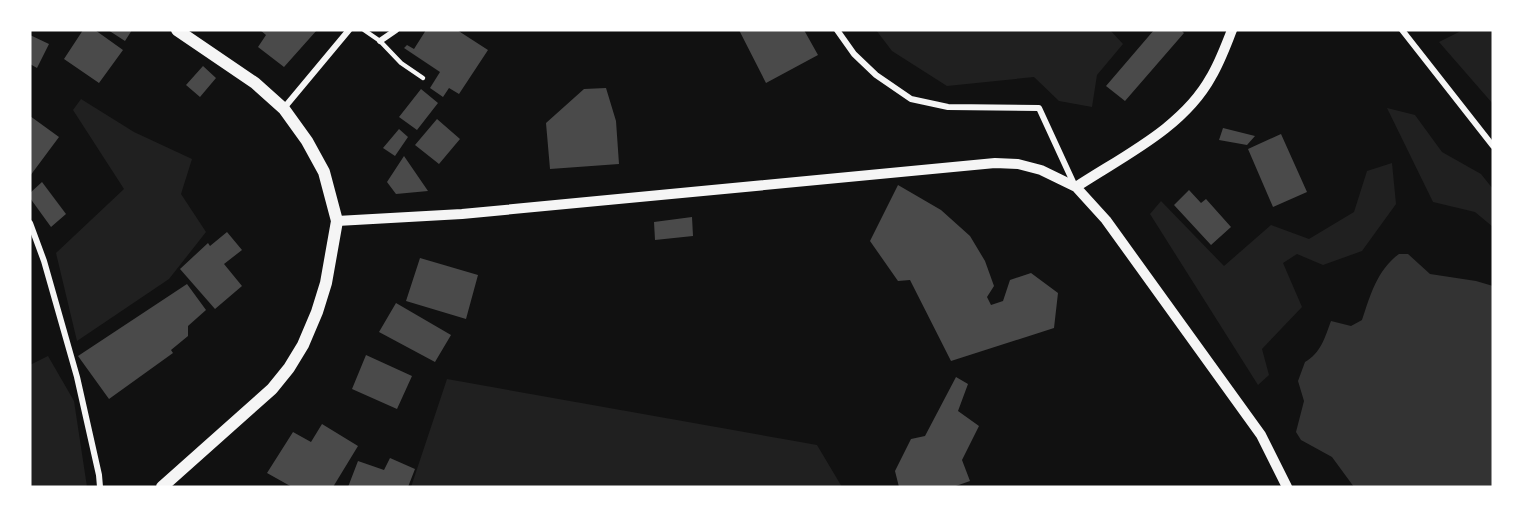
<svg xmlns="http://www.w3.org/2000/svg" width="1523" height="517" font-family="'Roboto Condensed',sans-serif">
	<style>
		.green { fill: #202020 }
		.water { fill: #333 }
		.building { fill: #4a4a4a }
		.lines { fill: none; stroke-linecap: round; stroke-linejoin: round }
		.service { stroke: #f5f5f5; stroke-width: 4.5 }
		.minor { stroke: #f5f5f5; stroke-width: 6 }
		.tertiary { stroke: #f5f5f5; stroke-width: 10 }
		.secondary { stroke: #f5f5f5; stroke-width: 12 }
	</style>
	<rect width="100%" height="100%" fill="#111"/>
	<path class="green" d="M876 30H1110L1123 44 1097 75 1092 107 1059 101 1034 77 947 86 892 51Z
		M1463 30H1493V104L1439 42Z
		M81 99 134 132 192 159 181 194 206 232 169 279 77 341 56 253 124 189 73 110Z
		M1387 108 1415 115 1442 152 1481 174 1493 189V227L1475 212 1433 202Z
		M1392 163 1396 204 1362 251 1323 265 1297 254 1283 263 1302 307 1262 349 1269 375 1258 385 1150 214 1161 201 1224 266 1271 225 1309 239 1354 212 1367 171Z
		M48 356 74 401 87 487H30V365Z
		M447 379 817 445 842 487H411Z"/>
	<path class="water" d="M1399 254H1408L1430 274 1476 281 1493 286V487H1354L1332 457 1301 440 1296 432 1304 401 1298 381 1305 362C1321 353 1325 337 1331 321L1351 326 1362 320C1370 296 1377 270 1399 254Z"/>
	<path class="building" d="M83 30H95L123 50 99 83 64 59Z
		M108 30H132L125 41Z
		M260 30H317L284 67 258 47 266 35Z
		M426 30H457L488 50 459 94 449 88 443 97 430 88 440 72 404 48 407 45 414 49Z
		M739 30H804L818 55 766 83Z
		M1154 30H1181L1184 33 1125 101 1106 86Z
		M30 35 49 44 37 68 30 64Z
		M203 66 216 78 200 97 186 85Z
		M606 88 616 121 619 164 550 169 546 123 584 89Z
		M421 89 438 103 417 130 399 117Z
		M30 116 59 137 30 176Z
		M437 119 460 139 439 164 415 145Z
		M1223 128 1255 136 1247 145 1219 140Z
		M399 129 408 137 395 156 383 148Z
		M1281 134 1307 192 1273 207 1248 149Z
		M404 156 428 191 396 194 387 182Z
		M42 182 66 214 51 227 30 198V193Z
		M898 185 941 210 970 236 985 261 994 286 987 297 991 305 1003 301 1010 280 1031 273 1058 293 1054 328 951 361 910 280 898 281 870 241Z
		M1189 190 1201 203 1206 199 1231 227 1211 245 1174 205Z
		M692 217 693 236 655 240 654 222Z
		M227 232 242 250 224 264 242 286 215 309 180 269 208 243 210 246Z
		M420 258 478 275 466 319 406 301Z
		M187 284 206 310 188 326V336L171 350 173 353 109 399 78 356Z
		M396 303 451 335 435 362 379 332Z
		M366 355 412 376 397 409 352 389Z
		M956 377 968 384 958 411 979 426 962 460 970 481 953 487H899L895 471 911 439 925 436Z
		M322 424 358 446 333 487H292L267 473 293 432 311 442Z
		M390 458 415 469 408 487H348L358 461 384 470Z"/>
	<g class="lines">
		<path class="service" d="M364 30 380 41 401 63 423 78"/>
		<path class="minor" d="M837 30 854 54 876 75 911 99 948 107 1039 108 1074 184
			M1402 30 1493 146
			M380 41 396 30
			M284 108 349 30
			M30 223 44 261 77 377 99 475 100 487"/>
		<path class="tertiary" d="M1076 187C1123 156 1183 128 1211 77 1220 62 1226 45 1232 30
			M337 221 462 214 995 163 1018 164 1041 170 1076 187 1106 220 1261 435 1287 487"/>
		<path class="secondary" d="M162 487 272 389 289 368 303 345 317 312 326 283 337 221 324 172 307 141 284 109 255 83 177 30"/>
	</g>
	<rect width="1523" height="517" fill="none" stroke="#ffffff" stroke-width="63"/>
</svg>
